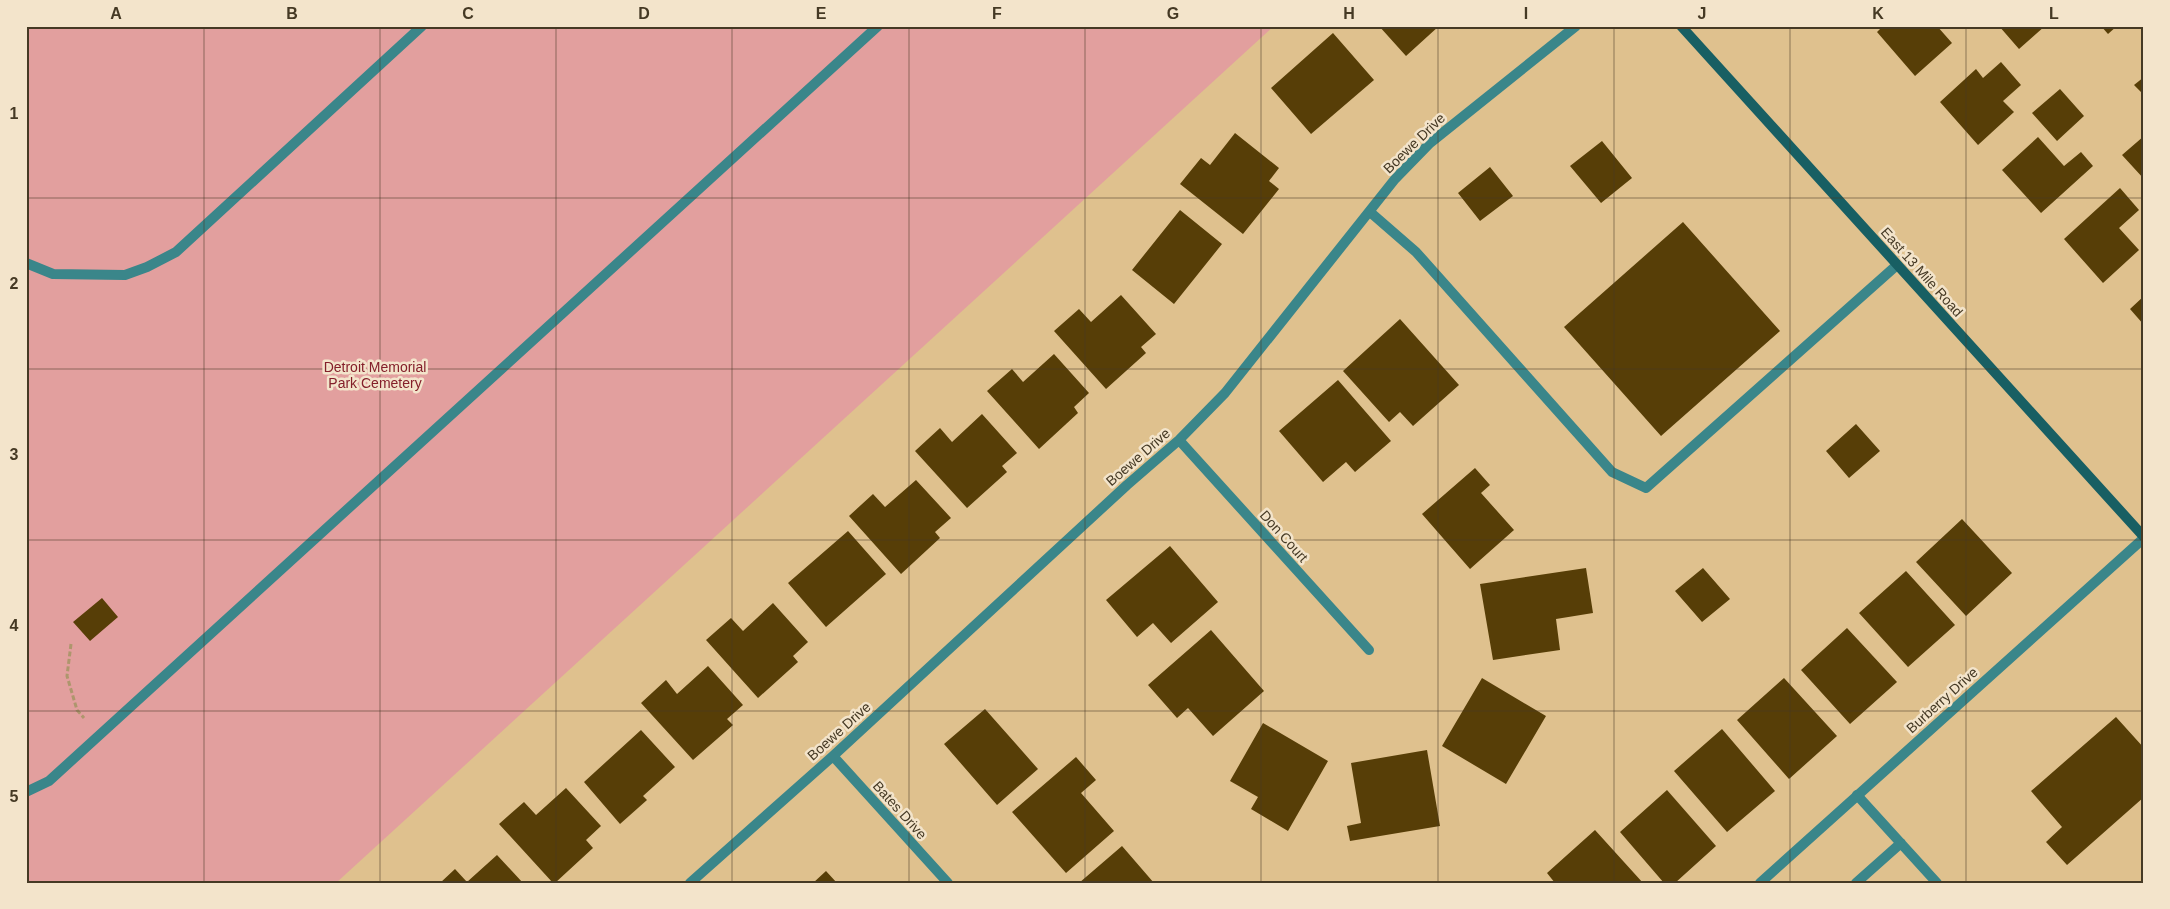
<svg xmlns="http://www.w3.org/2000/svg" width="2170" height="909" font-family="Helvetica,sans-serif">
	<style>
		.green { fill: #e29f9e }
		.building { fill: #573e07 }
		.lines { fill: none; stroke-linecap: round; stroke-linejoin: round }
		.path { stroke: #ae966d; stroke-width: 3; stroke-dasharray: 5 2.5; stroke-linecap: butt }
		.service { stroke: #3a868a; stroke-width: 10 }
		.minor { stroke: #3a868a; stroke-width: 10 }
		.secondary { stroke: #185f63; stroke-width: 10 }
		.grid { fill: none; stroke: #453924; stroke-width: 1; stroke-opacity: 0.55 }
		.labels { text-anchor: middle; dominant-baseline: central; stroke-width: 5; stroke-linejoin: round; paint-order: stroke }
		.street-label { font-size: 14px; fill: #453924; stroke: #f3e4cb }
		.park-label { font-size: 14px; fill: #841f2a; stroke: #f3e4cb }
		.neatline { fill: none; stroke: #453924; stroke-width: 2 }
		.grid-label { font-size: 16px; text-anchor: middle; font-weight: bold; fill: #453924 }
	</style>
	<rect width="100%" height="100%" fill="#dfc18e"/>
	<path class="green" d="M26 26H1274L336 883H26Z"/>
	<path class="building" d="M1379 26H1439L1406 56Z
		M1883 26H1937L1952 43 1915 76 1877 32Z
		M1999 26H2045L2019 49Z
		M2101 26H2117L2108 34Z
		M1333 33 1374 80 1311 134 1271 88Z
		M2001 62 2021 85 2003 101 2014 112 1978 145 1940 102 1976 69 1983 78Z
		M2144 77V95L2134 85Z
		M2060 89 2084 116 2057 141 2032 113Z
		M1235 133 1279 168 1269 181 1279 189 1243 234 1180 184 1201 158 1210 165Z
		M2144 136V179L2122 155Z
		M2038 137 2064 166 2081 152 2093 166 2041 213 2002 170Z
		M1602 141 1632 178 1601 203 1570 166Z
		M1490 167 1513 196 1480 221 1458 193Z
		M2120 188 2139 210 2119 228 2139 250 2103 283 2064 239Z
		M1180 210 1222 244 1174 304 1132 270Z
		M1683 222 1780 331 1661 436 1564 327Z
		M1121 295 1156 334 1141 347 1146 353 1106 389 1054 331 1079 309 1091 322Z
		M2144 296V325L2130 309Z
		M1400 319 1459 385 1413 426 1400 412 1389 422 1343 371Z
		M1054 354 1089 393 1074 407 1078 413 1039 449 987 391 1012 369 1023 382Z
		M1338 380 1391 441 1355 472 1346 462 1323 482 1279 431Z
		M982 414 1017 453 1002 466 1007 472 967 508 915 451 940 428 952 442Z
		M1856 424 1880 451 1849 478 1826 451Z
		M1475 468 1490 485 1481 493 1514 530 1470 569 1422 514Z
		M916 480 951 518 935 532 940 538 901 574 849 516 873 494 885 507Z
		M1962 519 2012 573 1966 616 1916 562Z
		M848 531 886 574 826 627 788 583Z
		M1170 546 1218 602 1171 643 1153 623 1137 637 1106 600Z
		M1586 568 1593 613 1556 619 1560 650 1493 660 1480 584Z
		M1703 568 1730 599 1702 622 1675 591Z
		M1906 571 1955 625 1908 667 1859 613Z
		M102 598 118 617 90 641 73 622Z
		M773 603 808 642 793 656 798 662 758 698 706 640 731 618 743 631Z
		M1847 628 1897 682 1850 724 1801 670Z
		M1211 630 1264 691 1213 736 1188 708 1177 718 1148 685Z
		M708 666 743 705 727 719 733 725 693 760 641 703 666 680 677 694Z
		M1482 678 1546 716 1506 784 1442 746Z
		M1784 678 1837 736 1789 779 1737 720Z
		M985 709 1038 769 997 805 944 744Z
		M2116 717 2144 748V797L2067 865 2046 842 2062 827 2031 791Z
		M1263 723 1328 761 1288 831 1251 809 1258 797 1230 781Z
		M1722 729 1775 791 1727 832 1674 771Z
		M641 730 675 767 643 796 647 800 620 824 584 782Z
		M1427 750 1440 826 1350 841 1347 826 1361 823 1351 763Z
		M1076 757 1096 780 1081 793 1114 831 1066 873 1012 812Z
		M566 788 601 826 586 840 593 848 555 883H553L499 824 524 802 536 815Z
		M1667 790 1716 846 1675 883H1664L1620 832Z
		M1595 830 1643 883H1555L1547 873Z
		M1122 846 1154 883H1079Z
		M497 855 523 883H440L455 869 467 882Z
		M826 871 837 883H813Z"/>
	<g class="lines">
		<path class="path" d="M71 644 67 676 77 710 84 718"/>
		<path class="service" d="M1370 212 1416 252 1612 472 1646 488 1897 265
			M26 263 53 274 125 275 147 267 176 252 422 26
			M26 792 49 781 878 26
			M1857 795 1937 883
			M1856 883 1901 843"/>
		<path class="minor" d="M1179 440 1369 650
			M833 756 948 883
			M690 883 833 756 1127 485 1179 440 1225 393 1395 179 1430 143 1576 26
			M1760 883 2144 538"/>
		<path class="secondary" d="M1681 26 2144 537"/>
	</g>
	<path class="grid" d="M204 26V883M380 26V883M556 26V883M732 26V883M909 26V883M1085 26V883M1261 26V883M1438 26V883M1614 26V883M1790 26V883M1966 26V883M26 198H2144M26 369H2144M26 540H2144M26 711H2144"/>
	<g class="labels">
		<g class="street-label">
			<text transform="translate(1414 143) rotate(-44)">Boewe Drive</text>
			<text transform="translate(1922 272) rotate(48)">East 13 Mile Road</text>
			<text transform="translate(1138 457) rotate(-41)">Boewe Drive</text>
			<text transform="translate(1284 536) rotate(48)">Don Court</text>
			<text transform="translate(1942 700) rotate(-42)">Burberry Drive</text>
			<text transform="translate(839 731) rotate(-42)">Boewe Drive</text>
			<text transform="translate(900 810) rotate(48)">Bates Drive</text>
		</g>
		<g class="park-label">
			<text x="375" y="367">Detroit Memorial<tspan x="375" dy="16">Park Cemetery</tspan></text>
		</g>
	</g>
	<rect width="2170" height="909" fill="none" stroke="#f3e4cb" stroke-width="55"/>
	<rect x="28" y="28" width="2114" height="854" class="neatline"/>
	<g class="grid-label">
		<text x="116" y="19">A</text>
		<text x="292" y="19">B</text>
		<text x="468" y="19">C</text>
		<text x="644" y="19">D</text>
		<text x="821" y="19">E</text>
		<text x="997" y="19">F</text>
		<text x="1173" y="19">G</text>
		<text x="1349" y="19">H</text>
		<text x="1526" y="19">I</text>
		<text x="1702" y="19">J</text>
		<text x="1878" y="19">K</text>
		<text x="2054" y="19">L</text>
		<text x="14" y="119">1</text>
		<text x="14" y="289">2</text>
		<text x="14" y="460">3</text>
		<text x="14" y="631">4</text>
		<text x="14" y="802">5</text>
	</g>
</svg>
